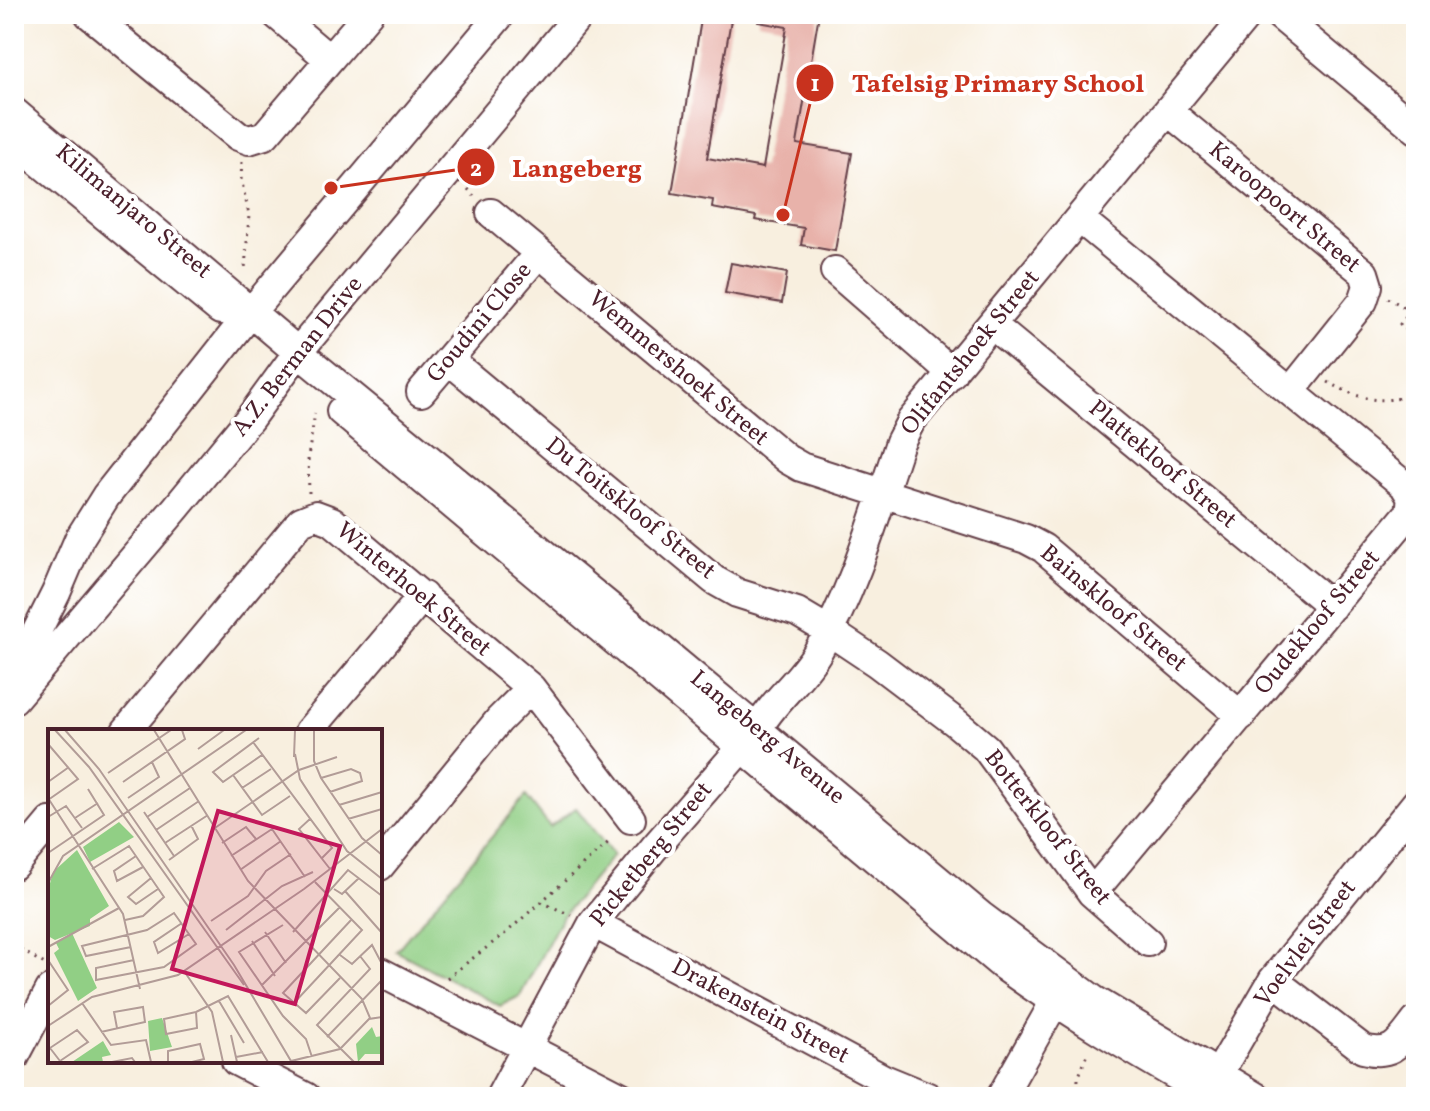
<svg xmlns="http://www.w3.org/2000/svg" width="1430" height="1111" font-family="Vollkorn,serif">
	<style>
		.green { fill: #91cf85; stroke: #6e7758; stroke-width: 2 }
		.building { fill: #e8b2aa }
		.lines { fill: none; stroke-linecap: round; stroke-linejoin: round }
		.minor-casing { stroke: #643e46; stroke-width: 32 }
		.path { stroke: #643e46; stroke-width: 3; stroke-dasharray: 2 6; stroke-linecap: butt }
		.minor { stroke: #fff; stroke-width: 28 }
		.labels { text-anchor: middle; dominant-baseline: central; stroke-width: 8; stroke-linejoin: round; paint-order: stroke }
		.street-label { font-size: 24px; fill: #4a1f2b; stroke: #fff }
		.inset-road { fill: none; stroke: #b29c97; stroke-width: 2 }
		.view { fill: #c2185b; fill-opacity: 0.15; stroke: #c2185b; stroke-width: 4 }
		.inset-edge { fill: none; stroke: #4a1f2b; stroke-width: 4 }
		.leader { fill: none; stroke: #c8321e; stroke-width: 3 }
		.callout-dot { fill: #c8321e; stroke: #fff; stroke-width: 3 }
		.mark-label { font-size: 24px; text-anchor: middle; font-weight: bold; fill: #fff }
		.callout-label { font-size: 26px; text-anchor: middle; font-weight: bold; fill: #c8321e; stroke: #fff; stroke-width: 8; stroke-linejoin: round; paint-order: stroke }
	</style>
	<rect width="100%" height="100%" fill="#fff"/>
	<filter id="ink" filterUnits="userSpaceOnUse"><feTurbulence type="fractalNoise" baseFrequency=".0125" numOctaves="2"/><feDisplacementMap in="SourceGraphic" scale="16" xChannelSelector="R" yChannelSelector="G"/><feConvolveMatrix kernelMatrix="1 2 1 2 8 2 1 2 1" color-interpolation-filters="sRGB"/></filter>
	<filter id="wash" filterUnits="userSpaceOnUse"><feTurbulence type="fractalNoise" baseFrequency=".006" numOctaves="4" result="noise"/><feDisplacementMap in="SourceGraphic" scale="32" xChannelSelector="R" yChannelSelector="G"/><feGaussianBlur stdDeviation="1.8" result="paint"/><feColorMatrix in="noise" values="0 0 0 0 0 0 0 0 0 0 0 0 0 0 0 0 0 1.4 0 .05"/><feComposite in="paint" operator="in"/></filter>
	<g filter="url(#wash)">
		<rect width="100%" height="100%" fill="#f8efdf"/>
		<path class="green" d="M526 796 550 827 576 808 613 855 562 917 520 996 500 1006 396 951Z"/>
		<g id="blocks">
			<path class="building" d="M702 14H732L707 158 763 168 787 27 758 22V14H819L797 144 852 153 835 251 801 245 804 228 755 220 756 216 712 208 713 200 672 193Z
				M731 263 787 273 782 303 725 293Z"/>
		</g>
	</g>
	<g filter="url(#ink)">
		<use href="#blocks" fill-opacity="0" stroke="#643e46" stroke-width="2"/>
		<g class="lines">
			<defs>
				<path id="minor" d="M89 14 238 136 249 140 265 135 368 14
					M276 14 329 59
					M1278 14 1416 129
					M1168 111 1364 273 1368 286 1363 301 1291 391
					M14 112 298 352 644 635 981 916 1094 1000 1256 1097
					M14 141 220 310
					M491 213 787 459 801 467 1026 539 1043 548 1241 716
					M1080 219 1404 485 1412 498 1410 512 1092 893
					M835 271 952 373
					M992 325 1332 606
					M449 360 714 580 737 593 797 612 829 631 877 663 955 722 986 748 1092 893 1148 942
					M421 392 539 253
					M341 411 1002 965C1070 1014 1141 1055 1213 1097
					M14 677 56 593 79 539 106 496 251 312 501 14
					M14 699 176 508 250 418 298 352 580 14
					M126 731 301 521 316 515 332 521 531 688 631 819
					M309 731 423 596
					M14 865 50 822
					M380 866 499 720 531 688
					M593 923 884 1079 928 1097
					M380 972 622 1097
					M1273 980 1363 1049C1393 1057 1399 1043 1416 1021
					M14 1058 50 990
					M236 1061 306 1097
					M1209 1090 1273 980 1416 803
					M500 1097 593 923 654 848 757 730C773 701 800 681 817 653 855 588 876 513 900 442L911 421 1248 14
					M1001 1097 1054 1003 1066 990"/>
			</defs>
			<use href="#minor" class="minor-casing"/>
			<path class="path" d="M242 162 241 178 249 215 245 269
				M468 189 474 196
				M1388 298 1411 311 1416 302
				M1411 311 1400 324 1416 338
				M1328 382C1364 401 1376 404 1416 395
				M309 493 308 457 315 413
				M541 902 571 915
				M14 946 48 966
				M447 978 507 932 611 840
				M1077 1097 1078 1079 1088 1051"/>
			<use href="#minor" class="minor"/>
		</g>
	</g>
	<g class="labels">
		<g class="street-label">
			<text transform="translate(1284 208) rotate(40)">Karoopoort Street</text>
			<text transform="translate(133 212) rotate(40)">Kilimanjaro Street</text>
			<text transform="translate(480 323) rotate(-50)">Goudini Close</text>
			<text transform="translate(971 353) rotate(-51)">Olifantshoek Street</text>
			<text transform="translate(298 357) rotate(-52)">A.Z. Berman Drive</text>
			<text transform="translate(678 369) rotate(40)">Wemmershoek Street</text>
			<text transform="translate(1162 465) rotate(40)">Plattekloof Street</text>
			<text transform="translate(630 509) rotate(39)">Du Toitskloof Street</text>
			<text transform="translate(413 590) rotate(40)">Winterhoek Street</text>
			<text transform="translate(1113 609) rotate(40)">Bainskloof Street</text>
			<text transform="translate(1318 623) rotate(-50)">Oudekloof Street</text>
			<text transform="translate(767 738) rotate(40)">Langeberg Avenue</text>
			<text transform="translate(1047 828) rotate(52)">Botterkloof Street</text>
			<text transform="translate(652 855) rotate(-51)">Picketberg Street</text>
			<text transform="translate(1306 944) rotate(-53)">Voelvlei Street</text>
			<text transform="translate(760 1012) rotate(28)">Drakenstein Street</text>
		</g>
	</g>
	<g transform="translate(48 729)">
		<rect width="334" height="334" fill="#f8efdf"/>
		<path d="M71 93 86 108 42 133 35 118ZM29 121 61 177 42 190V197L7 211 0 207V162L5 143ZM24 204 49 259 30 272 6 224 11 220 8 214ZM114 289 124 318 102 322 100 292ZM324 298 328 308 334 307 333 325H317L310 333 308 315ZM55 312 63 326 54 328 55 333H24Z" fill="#91cf85"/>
		<path class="inset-road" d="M7 1 41 38 196 256M17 1 51 40 186 236 243 332 292 320 321 290 334 288M106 1 200 152 314 270 322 289M266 1V32L273 49 314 109 334 126M211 9 165 43 175 53 214 26M205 13 284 119 273 130M0 15 30 50 0 71M150 20 176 1M247 25 252 50 299 122 334 150M246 28 247 1M60 44 123 1M185 46 214 86 242 67M273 49 303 40 312 44 314 52 282 63M0 53 21 38M75 53 137 10 134 1M194 59 223 40M0 69 75 185 92 260M80 69 111 48 104 33M291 76 334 63M96 83 126 127M0 88 18 77 34 99M99 88 142 59M27 89 50 74M263 89 251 100 282 140M300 90 334 80M108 101 151 72M164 101 251 41 289 28M117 114 160 86M174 114 198 98 208 110M0 124 56 86 40 60M88 127 66 142 69 152 95 138M183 127 224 100 257 148M121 131 150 110 143 96M44 140 81 117 116 168 95 187 77 191M192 141 233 112M103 149 80 168 88 175 110 160M0 154 15 127 198 1M286 160 294 165 311 149M297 162 334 204M163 192 200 167 218 142 243 125M134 194 106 213 110 224 141 205M235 196 191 223 235 287 258 310 264 328M178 201 234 157 265 143M217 203 238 234M245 203 300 141 334 167M204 212 227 247M0 218 71 179M83 218 38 227 34 217 99 201 126 184 148 215 116 238 48 251V239L86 231M292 226 304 235 324 216 334 235M0 231 20 261 0 277M136 242 164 283 175 333M292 249 258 284 235 264 304 190M214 256 292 178M171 272 196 314M34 274 63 316 98 311 103 333M245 275 314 201 267 153M148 283 180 267 220 333M148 283 149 299 118 305 116 290ZM0 297 44 268 130 246 256 160 334 100M53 303 97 293 95 278 66 283 69 299M183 306 189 333M279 308 334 251M0 320 2 319 29 301 40 313 12 332 2 319M188 328 215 323M64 333 84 329 87 333M120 333V322L152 315 156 330 144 333M306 333 269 296 322 240 312 227"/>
		<path class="view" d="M170 82 292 117 247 275 124 240Z"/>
		<rect width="334" height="334" class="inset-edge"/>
	</g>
	<path class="leader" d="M783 215L815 83M331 188L476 167"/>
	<g class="callout-dot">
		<circle cx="783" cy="215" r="8"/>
		<circle cx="331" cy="188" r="8"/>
		<circle cx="815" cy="83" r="20"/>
		<circle cx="476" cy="167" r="20"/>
	</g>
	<g class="mark-label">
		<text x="815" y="91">1</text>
		<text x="476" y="176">2</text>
	</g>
	<g class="callout-label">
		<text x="998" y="92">Tafelsig Primary School</text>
		<text x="577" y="177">Langeberg</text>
	</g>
	<rect width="1430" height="1111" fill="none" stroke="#fff" stroke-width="48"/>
</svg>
